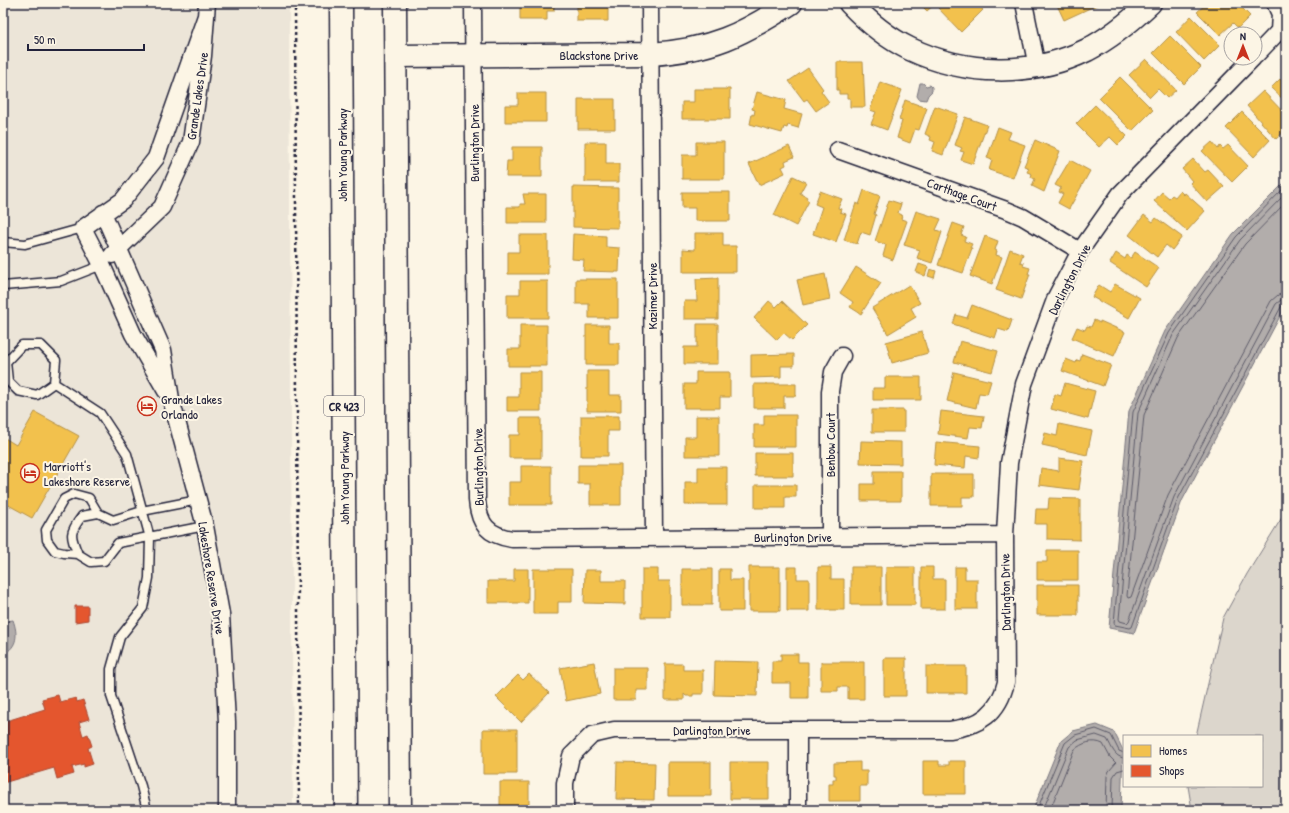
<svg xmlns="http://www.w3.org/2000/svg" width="1289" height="813" font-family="'Patrick Hand',sans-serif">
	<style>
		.built { fill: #ece5d8 }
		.green { fill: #dcd6cc; stroke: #7f7c84 }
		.water { fill: #b2adab; stroke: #78757e }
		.homes { fill: #f2c14e; stroke: #b49148 }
		.shops { fill: #e4572e; stroke: #aa4732 }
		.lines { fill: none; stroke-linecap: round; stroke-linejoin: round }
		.shore { stroke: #5c5a68; stroke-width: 1 }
		.lane-casing { stroke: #22223b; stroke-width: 11 }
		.street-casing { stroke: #22223b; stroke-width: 19 }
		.secondary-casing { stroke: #22223b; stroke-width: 25 }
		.highway-casing { stroke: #22223b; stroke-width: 25 }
		.path { stroke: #22223b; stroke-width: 2.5; stroke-dasharray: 3 3; stroke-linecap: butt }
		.lane { stroke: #fcf5e5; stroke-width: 8 }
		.street { stroke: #fcf5e5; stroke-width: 16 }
		.secondary { stroke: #fcf5e5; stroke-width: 22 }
		.highway { stroke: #fcf5e5; stroke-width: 22 }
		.labels { text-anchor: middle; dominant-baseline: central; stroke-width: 4; stroke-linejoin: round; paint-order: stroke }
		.shield { fill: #fcf5e5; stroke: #63616e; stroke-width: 1 }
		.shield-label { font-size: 12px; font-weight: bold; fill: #22223b }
		.street-label { font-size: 13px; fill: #22223b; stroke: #fcf5e5 }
		.poi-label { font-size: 13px; fill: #22223b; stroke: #fcf5e5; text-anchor: start }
	</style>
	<rect width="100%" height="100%" fill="#fcf5e5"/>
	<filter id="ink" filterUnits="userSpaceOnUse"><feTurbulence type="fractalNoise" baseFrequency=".025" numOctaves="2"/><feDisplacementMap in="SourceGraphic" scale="8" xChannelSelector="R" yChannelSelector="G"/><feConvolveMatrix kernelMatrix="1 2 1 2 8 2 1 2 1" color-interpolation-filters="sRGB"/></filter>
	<g filter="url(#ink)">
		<path class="built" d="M3 3H289L293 810H3Z"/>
		<path class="green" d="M1286 511V807L1280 810H1192L1188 786H1262V736H1196L1223 618 1247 574Z"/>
		<path class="water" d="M920 83H923L926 86 930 85 932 87V91L928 95 926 100 919 99 917 96Z
			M1286 181V305L1182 501 1134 633 1109 628 1129 411 1165 331 1233 234Z
			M13 620C18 634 18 647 3 654V622Z
			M1097 725 1114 732 1123 750 1121 810H1033L1061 741 1073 731Z"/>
		<path class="homes" d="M505 3H554V11H547V20H520V4H505Z
			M577 3H618V5H608V21H577Z
			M919 3H936L927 11Z
			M943 3H976L983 10 961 32 938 8Z
			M1060 3H1101L1064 20 1057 5Z
			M1207 3H1237L1250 16 1238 28 1233 23 1220 35 1197 12Z
			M1191 16 1220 45 1204 61 1176 32Z
			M1170 36 1201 67 1184 84 1153 53Z
			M1146 59 1176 90 1167 98 1158 89 1150 97 1129 75Z
			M837 62H863L865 107H850V98H847V94H839V90H837Z
			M808 68 823 89 821 91 829 102 816 111 807 99 804 101 789 81Z
			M1120 77 1153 110 1132 131 1099 98Z
			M1280 79 1286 85V102L1271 88Z
			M880 82 902 90 887 130 871 124 876 112 870 110Z
			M694 89H730V119H682V102H694Z
			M1263 91 1286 115V130L1276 139 1247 106Z
			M757 92 786 100 784 109 802 114 798 128 788 125 787 128 784 127 782 133 750 124 752 114 754 115 755 110 752 109Z
			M518 93H546V122H505V105H518Z
			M578 99H615V129H578Z
			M905 100 927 108 919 130 915 129 910 143 897 138 902 121 899 120Z
			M1095 105 1127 136 1118 145 1110 137 1099 147 1076 124Z
			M935 106 958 114 943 155 932 151 935 142 930 140 931 137 925 134Z
			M1242 112 1270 140 1254 157 1226 128Z
			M965 117 987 125 973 164 961 160 964 152 960 151 962 148 955 145Z
			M998 127 1011 132 1008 139 1025 145 1013 178 989 170 992 160 987 158Z
			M1035 140 1060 151 1044 192 1032 186 1035 179 1031 177 1032 174 1027 172 1029 168 1024 166Z
			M585 142H606V164H619V182H585Z
			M696 142H724V179H682V155H696Z
			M1212 142 1218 149 1220 146 1223 149 1228 145 1248 166 1232 182 1202 151Z
			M789 146 794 157 785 161 786 165 782 167 785 173 759 185 749 164Z
			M512 147H542V177H506L507 161H512Z
			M1193 159 1205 172 1208 170 1224 187 1207 202 1190 183 1192 181 1182 169Z
			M1070 160 1090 171 1069 209 1058 203 1063 194 1059 192 1061 188 1055 185Z
			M793 176 806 182 800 193 807 197 806 199 809 201 796 226 774 215Z
			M573 187 618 188V228L573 227Z
			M864 190 880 196 874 214 876 215 870 235 861 232 857 244 844 240 856 203 859 205Z
			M820 191 842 199 838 208 841 209 840 212 846 214 836 242 813 234 822 207 815 204Z
			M1180 191 1184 195 1185 193 1205 211 1187 231 1154 201 1162 192 1169 198 1172 195 1175 197Z
			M682 192H730V221H695V208H682Z
			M523 194H546V223H507V207H520V204H525Z
			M889 200 901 204 898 213 902 215 901 219 907 221 893 260 883 256 886 245 875 241Z
			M916 211 941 219 936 230 942 232 932 263 917 258 920 250 904 245Z
			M1144 215 1153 222 1156 218 1182 237 1172 250 1166 245 1157 257 1129 235Z
			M953 223 964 227 961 235 966 237 964 241 972 244 970 248H972L963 273 938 265Z
			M695 233H723V246H736V272H683V249L695 250Z
			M573 234 606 236V247L620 248 619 272 583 271 584 260 572 259Z
			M519 235H548V274H508V252H519Z
			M985 236 998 241 995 250 997 251 996 255 1002 257 992 284 970 276Z
			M1010 249 1023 254 1020 262 1024 263 1023 266 1030 268 1028 274H1030L1021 299 996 290Z
			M1135 252 1159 268 1146 287 1110 263 1116 253 1125 259 1127 255 1131 258Z
			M919 264 928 267 925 276 916 272Z
			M856 267 881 283 861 314 850 307 853 302 840 293Z
			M930 269 936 271 934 278 928 276Z
			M825 274 830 299 803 305 797 280Z
			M718 278V319H684V301H697L696 279Z
			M576 279H618V318H589V304H576Z
			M520 281H548V318H507V294H520Z
			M1115 284 1140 298 1129 318 1092 297 1099 285 1110 292Z
			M909 285 920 303 911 308 916 317 888 334 872 308Z
			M769 301 776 307 782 301 807 325 792 340 784 333 777 340 754 318Z
			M972 305 1012 320 1008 332 998 329 995 338 953 324 956 315 967 318Z
			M1094 320 1100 323V321L1125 332 1114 356 1072 338 1077 327 1085 330 1087 326 1091 327Z
			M697 324H718V364H684V347H697Z
			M520 325H547V366H508V349H520Z
			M586 325H609V343H619V365H586Z
			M922 332 928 353 892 363 886 342Z
			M960 341 998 351 992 372 954 362Z
			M794 354V366H781V377L751 378V355Z
			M1082 354 1111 365 1103 386 1062 371 1066 359 1076 363 1077 360 1080 361Z
			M587 371H609V395H621V411H587Z
			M519 372H541V411H507V397H519Z
			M696 372H730V397H720V408H684V384H696Z
			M954 372 991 381 987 394 979 393 976 408 947 401Z
			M885 377H921V400H873V388H885Z
			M1065 383 1095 391 1088 419 1051 409 1055 394 1061 396Z
			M754 384H796V396H784V408H754Z
			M872 410H904V432H872Z
			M941 411 984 416 982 428 970 427 968 438 938 434Z
			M35 412 79 436 32 518 3 502V437L16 445Z
			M764 415H796V447H754V425H764Z
			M581 416H619V431H608V456H581Z
			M696 416H719V456H685V437H696Z
			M520 418H541V458H509V435H520Z
			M1059 424 1092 431 1087 455 1042 445 1045 433 1057 436Z
			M861 441 901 442V464L860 463Z
			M936 442 980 446 979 458 966 456 965 468 934 465Z
			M755 453H793V476H755Z
			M1059 458 1083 461 1079 490 1039 485 1041 468 1059 471Z
			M578 465H621V505H590V484H578Z
			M521 466H551V505H509V482H521Z
			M698 467H727V505H685V482H698Z
			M874 471H901V501H861V484H874Z
			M931 474H974V497H962V506H931Z
			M755 485H796V497H785V508H755Z
			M1049 498 1080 499V540L1047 539V524H1035L1036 509H1048Z
			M1047 550H1078V580H1037V562H1047Z
			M749 567H780V611H749Z
			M787 567H797V579H809V611H787Z
			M818 567H831V579H844V610H818Z
			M851 567H881V605H851Z
			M886 567H915V605H886Z
			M921 567H933V579H945V609H921Z
			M955 567H965V579H977V609H955Z
			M514 569H528V603H488V581H514Z
			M533 569H572V602H558V614H533Z
			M642 569H658V581H670V617H642Z
			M682 569H712V605H682Z
			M719 569H730V580H743V611H719Z
			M585 570H601V581H625V604L584 603Z
			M1037 585H1078V615H1037Z
			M781 654H798V662H808V698H791V683H772V661H781Z
			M884 658H906V696H884Z
			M715 661 758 662 757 696 714 695Z
			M594 662 600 694 566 701 560 668Z
			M821 662H864V699H848V687H838V691H821Z
			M665 664H683V670H703V694H693V696H686L684 694V700H665Z
			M926 666H966V693H926Z
			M613 668H648V690H636V700H613Z
			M529 674 549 693 521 722 496 697 518 675 523 680Z
			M483 729H517V774H483Z
			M923 761H939V765H949V761H966V794H923Z
			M617 762 655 763 654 800 616 799Z
			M668 762H711V796H668Z
			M730 762H769V799H730Z
			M860 762V771H867V786H860V801H829V784H833V779H836V775H834V763Z
			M500 782H529V810H500Z"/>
		<path class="shops" d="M75 606H88V620L75 622Z
			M58 695 60 702 76 698 77 702 83 700 89 719 79 722 83 736 88 734 92 746 88 748 93 764 84 767V764L72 767 74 774 57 779 54 768 3 783V722L45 709 42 699Z"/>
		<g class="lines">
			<path class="shore" d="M1286 186 1236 237 1169 333 1133 412 1114 623 1115 625 1130 628 1132 627 1178 499 1281 307 1283 305 1286 304
				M1286 193 1240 240 1173 335 1138 413 1119 619 1120 621 1127 623 1129 621 1174 497 1276 304 1281 300 1286 299
				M1286 202 1245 244 1178 338 1144 415 1127 596 1128 598 1131 597 1168 495 1271 301 1278 295 1286 293
				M1037 810 1065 743 1075 735 1096 729 1111 735 1119 751 1124 753
				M1043 810 1069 747 1077 740 1096 735 1107 739C1112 747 1114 757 1124 758
				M1050 810 1074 750C1082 743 1093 739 1103 744L1110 757 1116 763 1109 771 1107 776 1106 810
				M1112 810 1113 777 1117 771 1124 769"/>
			<defs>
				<path id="lane" d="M3 242 25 244 83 228
					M3 286 61 281 102 265
					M22 345H41L56 360 54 383 37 395 18 391 8 381 6 362Z
					M54 383 100 413 127 454 150 538 149 578 143 608 120 637 111 669V696L141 786 147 810
					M198 500 142 511 113 520 98 513 89 498 74 494 64 499 46 530 47 540 55 551 64 553 78 554 91 562 104 561 118 543 205 526
					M78 554C70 535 69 533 82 516L98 513"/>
				<path id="street" d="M473 3 477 500C479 525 488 535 512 539L1005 535
					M650 3 654 538
					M1024 3 1037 67
					M1255 56 1279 31 1280 14 1275 3
					M838 150 1009 211 1023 217 1080 251
					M103 213 163 350 171 399 205 526 221 614 227 722V810
					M112 255 162 207 191 142 203 56 207 3
					M166 391 133 334 102 265 83 228 123 200 156 158 206 16
					M830 536V391L833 372 842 356
					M798 730V810
					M565 810V783L571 756 592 735 614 730H950C980 726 999 713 1006 682L1005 535 1009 463 1024 384 1056 297 1080 251 1120 194 1253 58"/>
				<path id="secondary" d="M850 3C867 21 887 38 910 49 965 75 1032 77 1087 50 1110 38 1131 21 1150 3
					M396 56 651 54C711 50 742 35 791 3"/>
				<path id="highway" d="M341 3 346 810
					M395 3 400 810"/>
			</defs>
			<use href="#lane" class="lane-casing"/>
			<use href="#street" class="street-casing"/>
			<use href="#secondary" class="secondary-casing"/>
			<use href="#highway" class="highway-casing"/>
			<path class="path" d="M295 3 299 810"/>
			<use href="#lane" class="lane"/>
			<use href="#street" class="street"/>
			<use href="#secondary" class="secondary"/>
			<use href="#highway" class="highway"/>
		</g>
	</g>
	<defs>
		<symbol id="hotel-ring" viewBox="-11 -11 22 22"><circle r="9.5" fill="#fcf5e5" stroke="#c8321e" stroke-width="1.5"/><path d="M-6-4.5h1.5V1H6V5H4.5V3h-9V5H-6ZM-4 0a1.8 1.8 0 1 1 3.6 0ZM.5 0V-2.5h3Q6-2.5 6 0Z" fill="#c8321e"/></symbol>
	</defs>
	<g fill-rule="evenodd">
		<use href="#hotel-ring" x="136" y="395" width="22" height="22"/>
		<use href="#hotel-ring" x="19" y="462" width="22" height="22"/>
	</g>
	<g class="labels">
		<rect class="shield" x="324" y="396" width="40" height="20" rx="3"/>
		<g class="shield-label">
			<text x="344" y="406">CR 423</text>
		</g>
		<g class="street-label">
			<text x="599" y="55">Blackstone Drive</text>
			<text transform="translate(197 96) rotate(-82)">Grande Lakes Drive</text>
			<text transform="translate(474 143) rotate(-90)">Burlington Drive</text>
			<text transform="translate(342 155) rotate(-90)">John Young Parkway</text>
			<text transform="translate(962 194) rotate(20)">Carthage Court</text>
			<text transform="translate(1069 279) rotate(-63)">Darlington Drive</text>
			<text transform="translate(652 296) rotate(-90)">Kazimer Drive</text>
			<text transform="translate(830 445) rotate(-90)">Benbow Court</text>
			<text transform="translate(478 467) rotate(-91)">Burlington Drive</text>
			<text transform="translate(344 478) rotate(-90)">John Young Parkway</text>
			<text x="793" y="537">Burlington Drive</text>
			<text transform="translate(212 578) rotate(81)">Lakeshore Reserve Drive</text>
			<text transform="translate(1005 592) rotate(-91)">Darlington Drive</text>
			<text x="712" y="730">Darlington Drive</text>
		</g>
		<g class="poi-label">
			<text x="161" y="399">Grande Lakes<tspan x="161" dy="15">Orlando</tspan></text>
			<text x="44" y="466">Marriott's<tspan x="44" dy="15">Lakeshore Reserve</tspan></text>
		</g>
	</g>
	<rect width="1289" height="813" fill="none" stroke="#fcf5e5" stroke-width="16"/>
	<rect x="8" y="8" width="1273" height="797" fill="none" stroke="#22223b" stroke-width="1.5" filter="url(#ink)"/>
	<rect x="1123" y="735" width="140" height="52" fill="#fcf5e5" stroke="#a5a1a1"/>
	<rect x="1131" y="745" width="20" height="12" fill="#f2c14e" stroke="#a5a1a1"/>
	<text x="1159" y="755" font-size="12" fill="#22223b">Homes</text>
	<rect x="1131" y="765" width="20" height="12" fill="#e4572e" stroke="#a5a1a1"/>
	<text x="1159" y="775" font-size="12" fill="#22223b">Shops</text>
	<g transform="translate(1243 46)"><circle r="19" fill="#fcf5e5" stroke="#a5a1a1"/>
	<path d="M0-3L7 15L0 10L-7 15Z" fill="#c8321e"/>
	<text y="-6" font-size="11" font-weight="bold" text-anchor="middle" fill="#22223b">N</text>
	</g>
	<path d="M28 44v6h116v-6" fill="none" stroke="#22223b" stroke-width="2"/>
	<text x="34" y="44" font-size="12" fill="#22223b" stroke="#fcf5e5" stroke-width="3" paint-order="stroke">50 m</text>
</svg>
